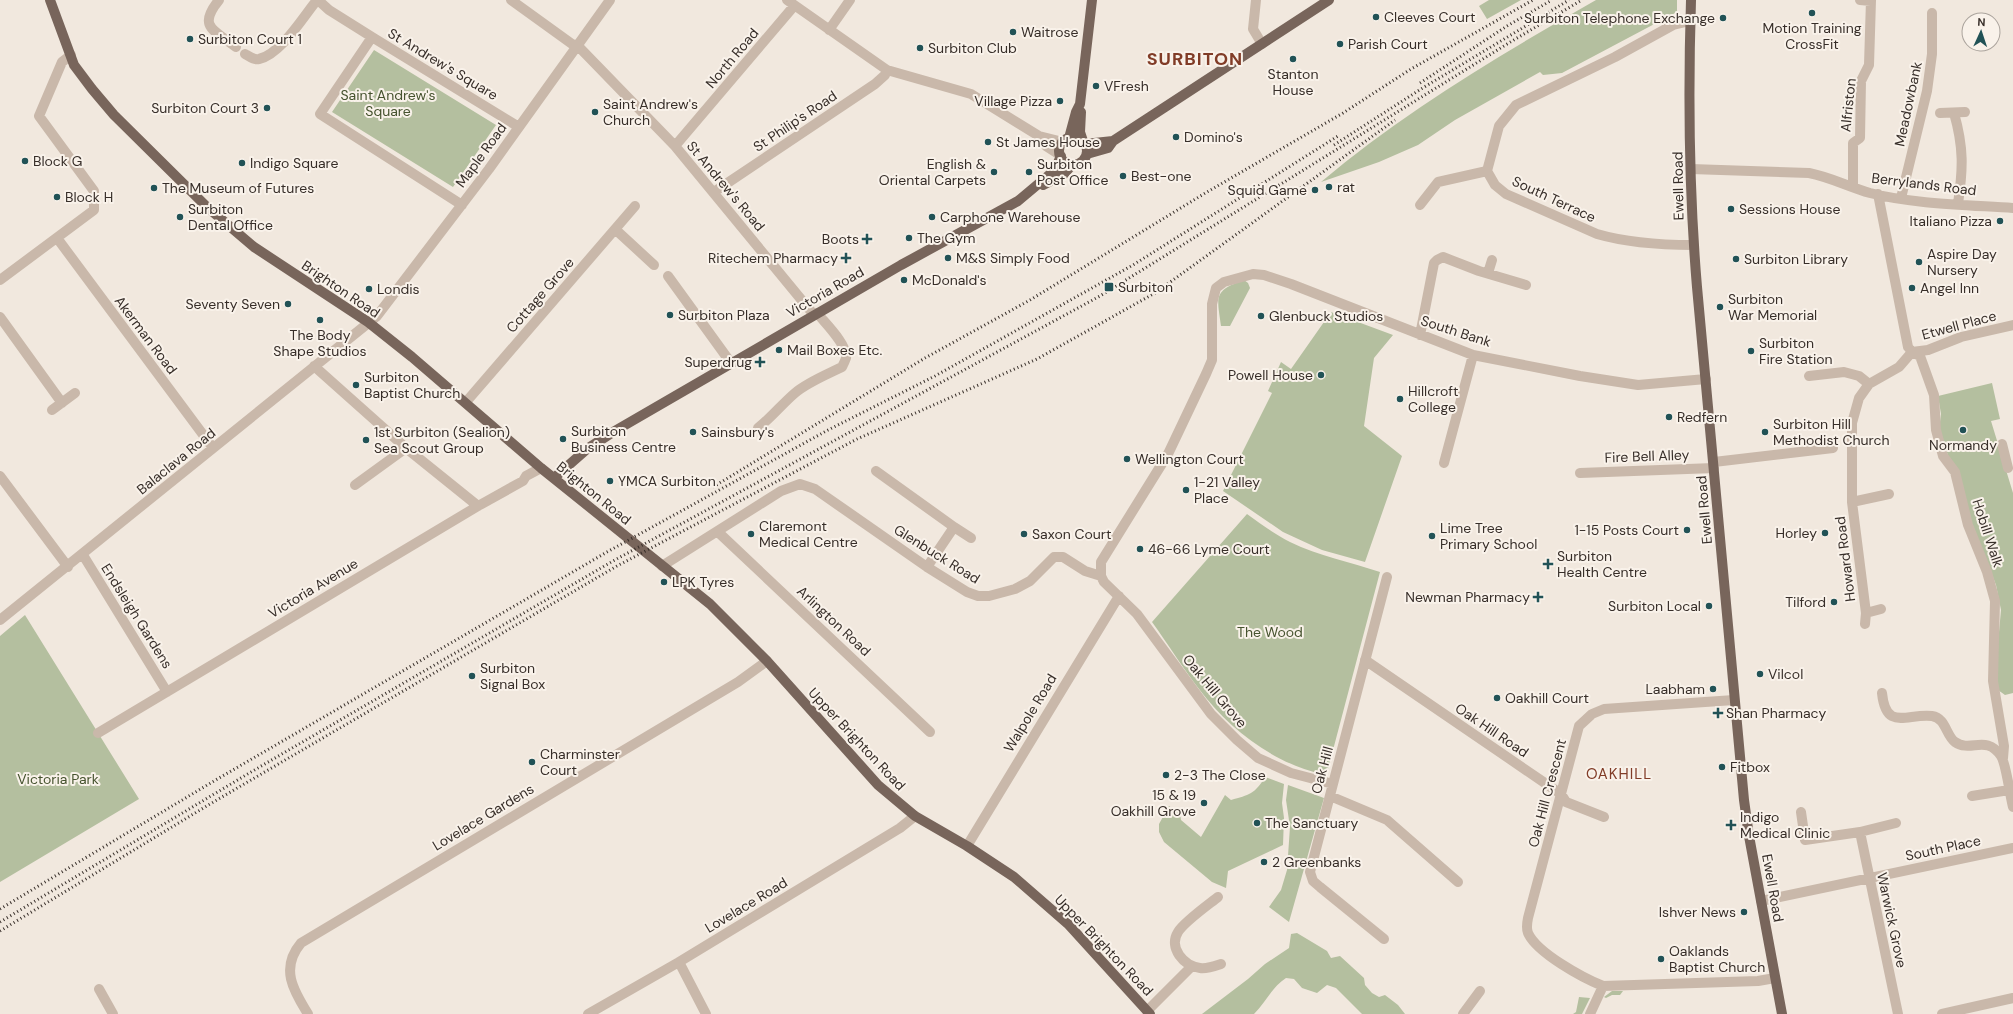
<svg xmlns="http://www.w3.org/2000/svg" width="2013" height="1014" font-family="'DM Sans',sans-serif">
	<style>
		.green { fill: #b4bf9f }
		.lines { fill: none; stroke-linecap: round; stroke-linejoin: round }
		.minor { stroke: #c9b8aa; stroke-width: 10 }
		.major { stroke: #78655b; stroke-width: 10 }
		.rail { stroke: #372e29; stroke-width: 3; stroke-dasharray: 1 3; stroke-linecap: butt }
		.poi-dot { fill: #215256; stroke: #f9f2ea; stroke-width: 1.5 }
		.labels { text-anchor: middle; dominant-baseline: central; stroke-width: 4; stroke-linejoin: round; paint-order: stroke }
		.poi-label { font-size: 14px; fill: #372e29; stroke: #f9f2ea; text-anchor: start }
		.street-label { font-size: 14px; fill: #372e29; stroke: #f9f2ea }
		.park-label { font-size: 14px; fill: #46532f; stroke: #f9f2ea }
		.neighbourhood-label { font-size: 15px; letter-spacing: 1px; fill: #813c27; stroke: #f9f2ea }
		.district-label { font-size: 18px; font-weight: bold; letter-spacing: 1px; fill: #813c27; stroke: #f9f2ea }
	</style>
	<rect width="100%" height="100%" fill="#f1e8de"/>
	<path class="green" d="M1489 0H1521L1487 19 1479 6Z
		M1596 0H1677V12L1562 73 1543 75 1540 72 1455 120 1418 145 1379 162 1321 182C1405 111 1500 55 1596 0Z
		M374 50 496 125 453 187 332 112Z
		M1244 280 1248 283 1250 288 1230 326H1221C1217 296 1213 291 1244 280Z
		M1331 312 1393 335 1374 358 1364 426 1402 456 1365 562 1322 550 1283 532 1223 491 1272 393 1268 391 1281 362 1291 369Z
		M1992 383 2000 419 1991 421 2013 493V693L2005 695 1998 690 1995 676 2001 610 1996 585 1971 521 1939 430 1941 414 1938 396Z
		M1247 514C1261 524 1274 534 1290 542 1319 556 1350 562 1380 572L1328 769 1322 774C1273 763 1229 729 1199 689 1182 667 1168 644 1152 622Z
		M25 615 139 799 0 882V636Z
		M1265 777 1284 784 1282 803 1284 818 1283 845 1228 871 1226 888 1212 882 1164 842 1159 832V824L1169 806 1180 814 1181 820 1201 837 1225 795 1231 800C1249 795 1255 794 1265 777Z
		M1288 785 1324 798 1289 922 1269 907 1281 890 1287 870 1290 827 1286 800Z
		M1297 933 1327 951 1331 958 1340 956 1364 978 1365 985 1372 993 1379 997 1385 995 1398 1005 1405 1014H1362L1336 988 1327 985 1317 993 1302 988 1294 979 1286 978C1272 987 1266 1002 1254 1014H1202L1248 979 1265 964 1289 948 1291 934Z
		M1612 991H1623L1620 995H1612L1606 998 1604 997Z
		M1579 997 1590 998 1582 1014H1573L1576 1012Z"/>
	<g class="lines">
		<path class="minor" d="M219 0C197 27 214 30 236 47
			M318 0 329 10 372 37
			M511 0 572 44 578 46
			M787 0 887 70 971 94 1039 136 1063 142
			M1256 0 1253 29 1262 44
			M1860 0 1871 1
			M1690 21 1673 25 1615 57 1516 105 1499 126 1487 171 1495 185 1506 194 1597 234C1628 243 1661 245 1693 245
			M829 30 850 0
			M578 46 675 146 814 315
			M245 54C250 57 254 60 259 59 281 54 303 17 317 0
			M1940 113 1965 112
			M1954 113C1964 148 1963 169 1958 204
			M1039 136 1046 146 1060 155
			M675 146 794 6
			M1691 169 1809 173C1830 177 1849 187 1870 193 1912 204 1969 205 2013 208
			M1853 186V143L1860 138 1861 81 1869 65 1871 0
			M714 192 875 84 885 75 887 70
			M1901 198 1927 91 1932 54V13
			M462 205 320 114 372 37 519 127
			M1420 205 1438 182 1487 171
			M616 230 654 265
			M57 238 213 448
			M1488 273 1492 260
			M668 276 731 363
			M0 280 94 210V191L39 116 62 62 71 55
			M0 317 62 403
			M1420 335 1434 263 1437 260 1443 257 1479 271 1526 285
			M1912 352 1920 356 1934 395 1936 430 1943 456 1955 472 1968 525 1987 572 1995 601 1993 681 2004 746 2003 758
			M1912 352 1928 350 1961 337 2013 325
			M314 366 406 448 478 506
			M1809 376 1844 372 1859 376 1869 384
			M466 402 635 206
			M52 410 75 393
			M758 428C772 417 782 404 795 393 808 382 826 375 842 367 843 365 845 361 846 358 848 345 825 323 817 313
			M2002 444 2008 468
			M1714 462 1833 448
			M1444 463 1473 355
			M876 471 954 527 927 567
			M1580 473 1714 468
			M0 476 68 567
			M355 485 406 448
			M1852 502 1889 494
			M954 527 971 538
			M718 532 930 732
			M83 555 167 692
			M662 566 781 491 800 484 815 489 927 567 967 592 978 596H989L1015 589 1030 581 1054 557H1063L1085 571 1101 576V562L1168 454 1206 374 1212 360V304L1216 288 1224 282 1253 274 1264 275 1291 284 1473 355 1580 376 1638 385 1706 379
			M1101 576 1104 582 1137 614 1211 714 1237 740 1258 758 1291 773 1333 784
			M1866 613 1881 609
			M0 620 377 316 489 169 610 0
			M1865 624 1866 613 1852 502V423L1859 398 1869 384 1899 367 1912 352 1908 347 1878 194
			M1365 660 1561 794 1566 802 1604 817
			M1882 693C1886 732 1907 713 1932 716 1946 718 1946 736 1955 742 1971 753 1986 734 2001 756 2006 763 2010 796 2013 807
			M98 733 478 506 523 481 526 476 541 468
			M1330 796 1387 820 1458 882
			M1972 796 2009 790
			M1801 812 1805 840 1860 832 1898 1014
			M1860 832 1896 823
			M967 846 1119 596
			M1218 897C1208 905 1184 922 1178 932 1168 948 1184 966 1200 968 1207 969 1215 966 1221 964
			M1761 901 2013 848
			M1384 939 1320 887 1313 881 1310 872 1387 577
			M679 962 706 1014
			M1603 986C1583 978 1537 953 1528 933 1526 928 1527 923 1528 918L1579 726 1592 714 1604 709 1734 700
			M99 989 113 1014
			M1147 1011 1192 966
			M308 1014C293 990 280 968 301 943L738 682 767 661
			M588 1014 679 962 900 828 915 816
			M1463 1014 1480 991
			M1590 1014 1603 986 1758 981 1775 978
			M1942 1014 2013 998"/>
		<path class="major" d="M50 0 74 65 92 89 114 115 207 207 254 247 368 322 412 357 541 468 710 604 767 661 878 785 915 816 967 846 1014 877 1068 924 1150 1014
			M1691 0C1688 95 1689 192 1697 287L1744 800 1749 836 1782 1014
			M1081 112 1080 132 1083 141
			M1059 151a14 14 0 1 1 28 0a14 14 0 1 1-28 0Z
			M1069 138 1076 112 1080 104 1092 0
			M1085 144 1113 141
			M1087 154 1108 148 1113 141 1329 0
			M1043 185 1064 174 1072 165
			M554 478 587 449 613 432 901 265 1018 201 1049 175 1056 167 1061 156"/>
		<path class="rail" d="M1420 83 1507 26 1552 0
			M1334 145 1421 89 1569 0
			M713 487 925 358 1030 300 1207 192 1343 113 1411 69 1533 0
			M0 909 214 781 607 552 828 430 935 376 1133 265 1338 136
			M0 922 251 772 613 561 1100 296 1512 41 1582 0
			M0 931 210 804 617 566 857 439 1037 359 1155 293 1395 120"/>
	</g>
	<g class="poi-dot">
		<circle cx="1812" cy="13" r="4"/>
		<circle cx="1376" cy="17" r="4"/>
		<circle cx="1723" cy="18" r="4"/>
		<circle cx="1013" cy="32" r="4"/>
		<circle cx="190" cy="39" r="4"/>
		<circle cx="1340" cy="44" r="4"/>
		<circle cx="920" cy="48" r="4"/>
		<circle cx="1293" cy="59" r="4"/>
		<circle cx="1096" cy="86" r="4"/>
		<circle cx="1060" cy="101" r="4"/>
		<circle cx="267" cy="108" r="4"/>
		<circle cx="595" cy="112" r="4"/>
		<circle cx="1176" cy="137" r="4"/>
		<circle cx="988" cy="142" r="4"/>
		<circle cx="25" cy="161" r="4"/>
		<circle cx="242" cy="163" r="4"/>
		<circle cx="994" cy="172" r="4"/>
		<circle cx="1029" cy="172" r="4"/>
		<circle cx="1123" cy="176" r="4"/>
		<circle cx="1329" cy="187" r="4"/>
		<circle cx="154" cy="188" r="4"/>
		<circle cx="1315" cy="190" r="4"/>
		<circle cx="57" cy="197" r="4"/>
		<circle cx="1731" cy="209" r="4"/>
		<circle cx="180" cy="217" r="4"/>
		<circle cx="932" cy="217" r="4"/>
		<circle cx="2000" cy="221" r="4"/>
		<circle cx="909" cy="238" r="4"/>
		<path d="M865 233h4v4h4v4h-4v4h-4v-4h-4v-4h4z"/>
		<path d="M844 252h4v4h4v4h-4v4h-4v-4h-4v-4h4z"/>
		<circle cx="948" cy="258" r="4"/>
		<circle cx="1736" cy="259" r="4"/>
		<circle cx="1919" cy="262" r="4"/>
		<circle cx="904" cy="280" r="4"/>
		<rect x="1104" y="282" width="10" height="10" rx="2"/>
		<circle cx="1912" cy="288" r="4"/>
		<circle cx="369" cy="289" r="4"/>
		<circle cx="288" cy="304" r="4"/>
		<circle cx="1720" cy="307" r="4"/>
		<circle cx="670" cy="315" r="4"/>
		<circle cx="1261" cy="316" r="4"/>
		<circle cx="320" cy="320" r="4"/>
		<circle cx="779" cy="350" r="4"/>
		<circle cx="1751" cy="351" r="4"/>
		<path d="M758 356h4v4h4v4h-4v4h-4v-4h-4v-4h4z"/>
		<circle cx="1321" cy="375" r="4"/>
		<circle cx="356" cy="385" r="4"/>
		<circle cx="1400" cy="399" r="4"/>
		<circle cx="1669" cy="417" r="4"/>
		<circle cx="1963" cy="430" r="4"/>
		<circle cx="693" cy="432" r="4"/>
		<circle cx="1765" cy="432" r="4"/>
		<circle cx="563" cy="439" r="4"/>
		<circle cx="366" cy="440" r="4"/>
		<circle cx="1127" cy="459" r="4"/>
		<circle cx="610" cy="481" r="4"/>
		<circle cx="1186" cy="490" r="4"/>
		<circle cx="1687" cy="530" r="4"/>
		<circle cx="1825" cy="533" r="4"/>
		<circle cx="751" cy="534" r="4"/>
		<circle cx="1024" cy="534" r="4"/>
		<circle cx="1432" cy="536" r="4"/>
		<circle cx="1140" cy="549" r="4"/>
		<path d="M1546 558h4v4h4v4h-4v4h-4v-4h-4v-4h4z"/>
		<circle cx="664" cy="582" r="4"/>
		<path d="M1536 591h4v4h4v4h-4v4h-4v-4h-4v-4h4z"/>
		<circle cx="1834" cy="602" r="4"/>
		<circle cx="1709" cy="606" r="4"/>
		<circle cx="1760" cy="674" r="4"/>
		<circle cx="472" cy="676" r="4"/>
		<circle cx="1713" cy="689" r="4"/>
		<circle cx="1497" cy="698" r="4"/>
		<path d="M1716 707h4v4h4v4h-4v4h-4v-4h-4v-4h4z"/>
		<circle cx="532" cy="762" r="4"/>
		<circle cx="1722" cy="767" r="4"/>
		<circle cx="1166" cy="775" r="4"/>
		<circle cx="1204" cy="803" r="4"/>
		<circle cx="1257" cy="823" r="4"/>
		<path d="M1729 819h4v4h4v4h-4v4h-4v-4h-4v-4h4z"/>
		<circle cx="1264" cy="862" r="4"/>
		<circle cx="1744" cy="912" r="4"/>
		<circle cx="1661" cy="959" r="4"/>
	</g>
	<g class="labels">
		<g class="poi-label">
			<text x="1384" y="17">Cleeves Court</text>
			<text x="1715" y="18" text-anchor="end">Surbiton Telephone Exchange</text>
			<text x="1812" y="28" text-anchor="middle">Motion Training<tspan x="1812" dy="16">CrossFit</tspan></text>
			<text x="1021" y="32">Waitrose</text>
			<text x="198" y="39">Surbiton Court 1</text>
			<text x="1348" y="44">Parish Court</text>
			<text x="928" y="48">Surbiton Club</text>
			<text x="1293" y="74" text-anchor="middle">Stanton<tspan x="1293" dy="16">House</tspan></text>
			<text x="1104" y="86">VFresh</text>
			<text x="1052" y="101" text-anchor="end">Village Pizza</text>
			<text x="603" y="104">Saint Andrew's<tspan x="603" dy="16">Church</tspan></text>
			<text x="259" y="108" text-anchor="end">Surbiton Court 3</text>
			<text x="1184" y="137">Domino's</text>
			<text x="996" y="142">St James House</text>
			<text x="33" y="161">Block G</text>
			<text x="250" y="163">Indigo Square</text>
			<text x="986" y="164" text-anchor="end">English &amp;<tspan x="986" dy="16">Oriental Carpets</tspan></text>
			<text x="1037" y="164">Surbiton<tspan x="1037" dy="16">Post Office</tspan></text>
			<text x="1131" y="176">Best-one</text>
			<text x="1337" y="187">rat</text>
			<text x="162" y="188">The Museum of Futures</text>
			<text x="1307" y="190" text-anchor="end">Squid Game</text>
			<text x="65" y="197">Block H</text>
			<text x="188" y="209">Surbiton<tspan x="188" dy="16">Dental Office</tspan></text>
			<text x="1739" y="209">Sessions House</text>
			<text x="940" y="217">Carphone Warehouse</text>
			<text x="1992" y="221" text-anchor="end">Italiano Pizza</text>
			<text x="917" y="238">The Gym</text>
			<text x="859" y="239" text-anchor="end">Boots</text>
			<text x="1927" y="254">Aspire Day<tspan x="1927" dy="16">Nursery</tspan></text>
			<text x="838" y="258" text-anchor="end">Ritechem Pharmacy</text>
			<text x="956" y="258">M&amp;S Simply Food</text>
			<text x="1744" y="259">Surbiton Library</text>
			<text x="912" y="280">McDonald's</text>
			<text x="1118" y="287">Surbiton</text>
			<text x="1920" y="288">Angel Inn</text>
			<text x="377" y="289">Londis</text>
			<text x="1728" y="299">Surbiton<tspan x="1728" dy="16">War Memorial</tspan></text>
			<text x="280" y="304" text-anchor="end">Seventy Seven</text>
			<text x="678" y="315">Surbiton Plaza</text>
			<text x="1269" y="316">Glenbuck Studios</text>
			<text x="320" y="335" text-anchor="middle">The Body<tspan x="320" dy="16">Shape Studios</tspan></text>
			<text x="1759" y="343">Surbiton<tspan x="1759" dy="16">Fire Station</tspan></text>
			<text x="787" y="350">Mail Boxes Etc.</text>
			<text x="752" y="362" text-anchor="end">Superdrug</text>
			<text x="1313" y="375" text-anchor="end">Powell House</text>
			<text x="364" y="377">Surbiton<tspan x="364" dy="16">Baptist Church</tspan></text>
			<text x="1408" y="391">Hillcroft<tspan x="1408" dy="16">College</tspan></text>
			<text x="1677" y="417">Redfern</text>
			<text x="1773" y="424">Surbiton Hill<tspan x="1773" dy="16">Methodist Church</tspan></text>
			<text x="571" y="431">Surbiton<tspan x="571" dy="16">Business Centre</tspan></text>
			<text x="374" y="432">1st Surbiton (Sealion)<tspan x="374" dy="16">Sea Scout Group</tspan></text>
			<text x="701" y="432">Sainsbury's</text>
			<text x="1963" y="445" text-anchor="middle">Normandy</text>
			<text x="1135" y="459">Wellington Court</text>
			<text x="618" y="481">YMCA Surbiton</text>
			<text x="1194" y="482">1-21 Valley<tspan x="1194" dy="16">Place</tspan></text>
			<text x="759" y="526">Claremont<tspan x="759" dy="16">Medical Centre</tspan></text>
			<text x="1440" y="528">Lime Tree<tspan x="1440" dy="16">Primary School</tspan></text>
			<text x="1679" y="530" text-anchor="end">1-15 Posts Court</text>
			<text x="1817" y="533" text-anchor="end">Horley</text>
			<text x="1032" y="534">Saxon Court</text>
			<text x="1148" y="549">46-66 Lyme Court</text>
			<text x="1557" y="556">Surbiton<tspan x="1557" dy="16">Health Centre</tspan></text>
			<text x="672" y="582">LPK Tyres</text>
			<text x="1530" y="597" text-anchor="end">Newman Pharmacy</text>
			<text x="1826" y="602" text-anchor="end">Tilford</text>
			<text x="1701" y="606" text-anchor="end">Surbiton Local</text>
			<text x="480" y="668">Surbiton<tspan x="480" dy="16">Signal Box</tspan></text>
			<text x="1768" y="674">Vilcol</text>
			<text x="1705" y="689" text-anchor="end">Laabham</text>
			<text x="1505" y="698">Oakhill Court</text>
			<text x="1726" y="713">Shan Pharmacy</text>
			<text x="540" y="754">Charminster<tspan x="540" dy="16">Court</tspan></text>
			<text x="1730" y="767">Fitbox</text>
			<text x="1174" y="775">2-3 The Close</text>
			<text x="1196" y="795" text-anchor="end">15 &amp; 19<tspan x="1196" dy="16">Oakhill Grove</tspan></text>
			<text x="1740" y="817">Indigo<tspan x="1740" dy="16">Medical Clinic</tspan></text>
			<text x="1265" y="823">The Sanctuary</text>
			<text x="1272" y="862">2 Greenbanks</text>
			<text x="1736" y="912" text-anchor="end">Ishver News</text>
			<text x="1669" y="951">Oaklands<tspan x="1669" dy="16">Baptist Church</tspan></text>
		</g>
		<g class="street-label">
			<text transform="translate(732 58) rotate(-50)">North Road</text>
			<text transform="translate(443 64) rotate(31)">St Andrew's Square</text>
			<text transform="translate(1908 104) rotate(-78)">Meadowbank</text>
			<text transform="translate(1848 105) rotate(-84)">Alfriston</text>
			<text transform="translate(795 121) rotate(-34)">St Philip's Road</text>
			<text transform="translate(481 155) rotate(-54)">Maple Road</text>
			<text transform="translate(1924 184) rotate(7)">Berrylands Road</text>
			<text transform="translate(726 186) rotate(50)">St Andrew's Road</text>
			<text transform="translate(1678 186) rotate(-91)">Ewell Road</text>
			<text transform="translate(1554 199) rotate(25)">South Terrace</text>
			<text transform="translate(341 289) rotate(34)">Brighton Road</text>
			<text transform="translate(825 292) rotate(-30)">Victoria Road</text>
			<text transform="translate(540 295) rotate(-49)">Cottage Grove</text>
			<text transform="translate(1959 325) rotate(-15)">Etwell Place</text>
			<text transform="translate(1456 331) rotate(18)">South Bank</text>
			<text transform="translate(146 335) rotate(53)">Akerman Road</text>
			<text transform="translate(1647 456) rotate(-2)">Fire Bell Alley</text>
			<text transform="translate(176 461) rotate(-39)">Balaclava Road</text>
			<text transform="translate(594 493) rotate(39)">Brighton Road</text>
			<text transform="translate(1704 510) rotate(-95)">Ewell Road</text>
			<text transform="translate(1988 533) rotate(72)">Hobill Walk</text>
			<text transform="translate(937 554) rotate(32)">Glenbuck Road</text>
			<text transform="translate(1845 559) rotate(-97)">Howard Road</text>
			<text transform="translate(313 588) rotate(-31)">Victoria Avenue</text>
			<text transform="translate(137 616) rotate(58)">Endsleigh Gardens</text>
			<text transform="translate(834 621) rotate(43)">Arlington Road</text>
			<text transform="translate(1215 691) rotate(50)">Oak Hill Grove</text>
			<text transform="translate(1030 713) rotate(-59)">Walpole Road</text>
			<text transform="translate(1492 730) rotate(34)">Oak Hill Road</text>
			<text transform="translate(857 739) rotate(47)">Upper Brighton Road</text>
			<text transform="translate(1322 770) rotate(-75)">Oak Hill</text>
			<text transform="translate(1547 793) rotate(-75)">Oak Hill Crescent</text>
			<text transform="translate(483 817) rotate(-31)">Lovelace Gardens</text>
			<text transform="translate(1943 848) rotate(-12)">South Place</text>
			<text transform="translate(1773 888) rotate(80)">Ewell Road</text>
			<text transform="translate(746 905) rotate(-31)">Lovelace Road</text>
			<text transform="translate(1892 920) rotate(78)">Warwick Grove</text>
			<text transform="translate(1104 945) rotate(46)">Upper Brighton Road</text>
		</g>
		<g class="park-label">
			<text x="388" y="95">Saint Andrew's<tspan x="388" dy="16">Square</tspan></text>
			<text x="1270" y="632">The Wood</text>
			<text x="58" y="779">Victoria Park</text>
		</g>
		<g class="neighbourhood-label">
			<text x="1619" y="774">OAKHILL</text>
		</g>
		<g class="district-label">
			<text x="1195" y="59">SURBITON</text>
		</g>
	</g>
	<g transform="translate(1981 32) rotate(3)"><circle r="19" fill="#f9f2ea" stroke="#aba49d"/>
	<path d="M0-3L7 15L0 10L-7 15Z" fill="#215256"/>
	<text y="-6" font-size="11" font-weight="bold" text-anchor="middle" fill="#372e29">N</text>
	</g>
</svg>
